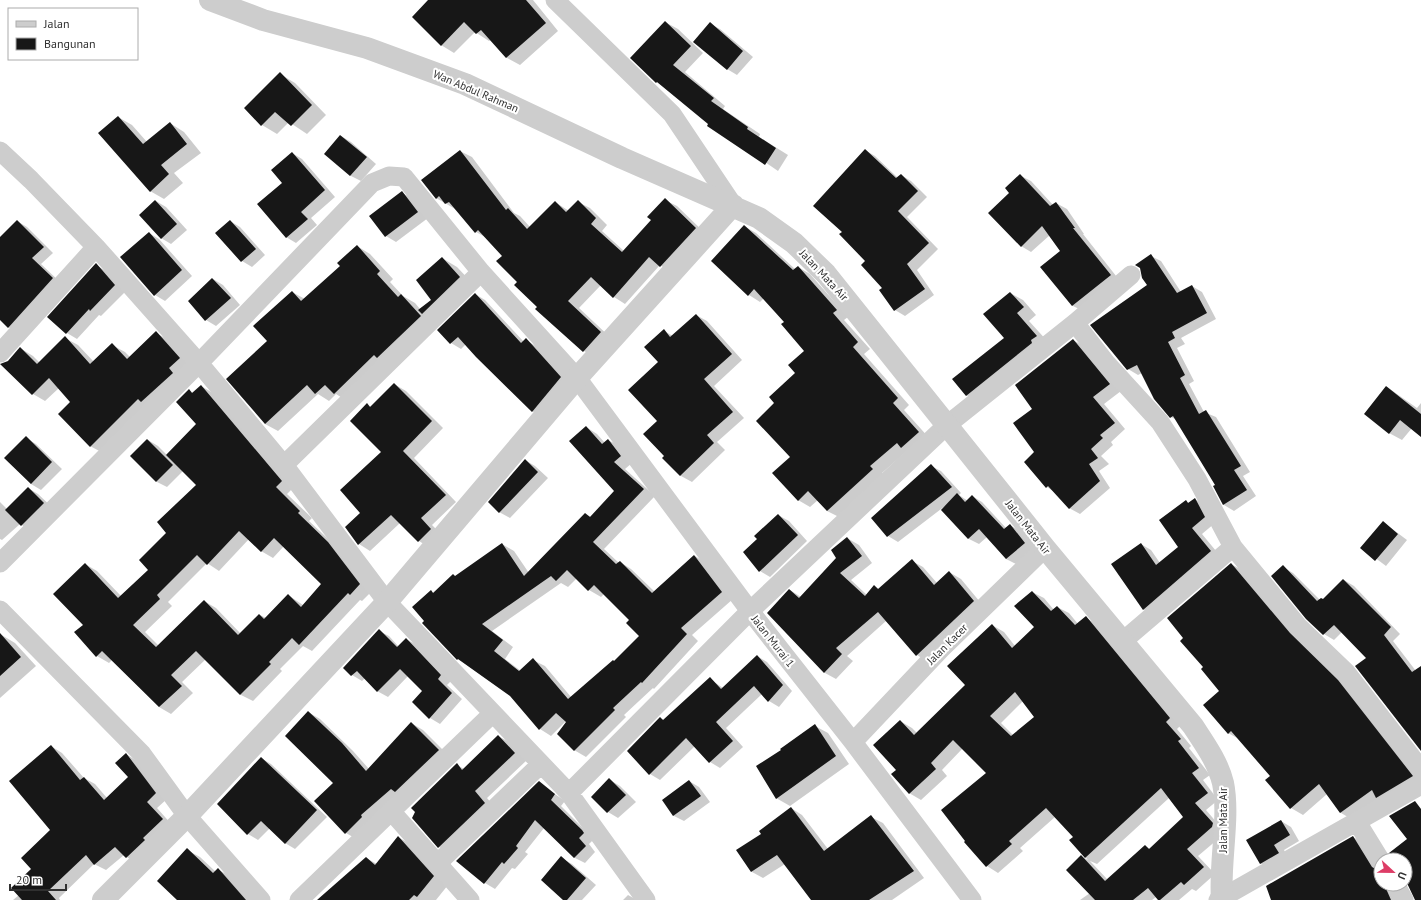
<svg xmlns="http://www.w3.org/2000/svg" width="1421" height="900" font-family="'PT Sans',sans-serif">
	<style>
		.shadow { fill: #0003; fill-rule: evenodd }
		.building { fill: #171717; fill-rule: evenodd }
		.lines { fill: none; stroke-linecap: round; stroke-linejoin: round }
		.minor { stroke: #cdcdcd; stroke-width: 19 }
		.tertiary { stroke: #cdcdcd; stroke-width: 22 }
		.labels { text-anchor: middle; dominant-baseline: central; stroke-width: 4; stroke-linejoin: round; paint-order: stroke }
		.street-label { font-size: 11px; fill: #303030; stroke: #fff }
	</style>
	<rect width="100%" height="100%" fill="#fff"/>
	<path class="shadow" d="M430 0H533L558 31 520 65 507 58 491 40 489 41 475 32 454 53 441 45Z
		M665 22 678 29 703 53 685 72 725 106 723 109 760 134 759 137 788 155 778 171 710 124 657 82 632 58Z
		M710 24 720 29 753 57 737 75 727 69Z
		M280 74 295 83 326 115 307 134 289 122 277 134 262 125Z
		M118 117 132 125 147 142 170 123 184 132 201 153 174 173 183 183 164 199 150 191Z
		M341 136 351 142 376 164 361 181 351 176 326 154Z
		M865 150 875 156 898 178 901 175 911 181 927 197 907 217 938 249 917 270 934 295 905 316 895 310 866 261 843 232Z
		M460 151 472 157 514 213 520 216 530 227 555 202 569 211 578 202 590 208 607 225 602 231 624 251 652 220 665 200 677 206 707 235 672 273 660 265 625 304 614 297 601 285 579 308 612 339 595 357 584 351 538 307 518 282 503 256 487 238 476 232 457 210 436 198Z
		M292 153 302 159 335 197 311 218 317 225 296 243 286 237 283 183Z
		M1021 176 1031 181 1053 205 1056 203 1067 209 1084 234H1083L1120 281 1083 311 1073 306 1042 267 1061 251 1050 235 1031 252 1021 246 1010 193Z
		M402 193 412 198 428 218 396 242 386 236Z
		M156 201 166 207 187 230 171 244 161 238Z
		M17 221 27 227 53 253 41 264 62 284 18 333 8 327 0 319V238Z
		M230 221 240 227 265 255 252 267 242 261 216 234Z
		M744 226 756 233 796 270 798 267 810 274 848 317 844 320 870 349 864 354 909 405 904 410 930 439 908 450 882 473 884 476 839 517 827 511 818 500 810 507 798 500 791 457 776 404 796 373 806 351 785 322 764 298 760 302 749 295Z
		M149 233 159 239 192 276 165 301 155 295Z
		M357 246 370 254 393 279 390 282 403 296 415 303 420 309 432 300 442 258 457 267 475 286 347 401 336 394 329 401 318 394 278 431 265 424 268 341 292 292 305 299 341 266Z
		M1151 256 1161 261 1181 292 1192 286 1202 292 1216 319 1181 338 1185 344 1177 348 1194 381 1189 384 1204 412 1216 417 1250 472 1243 476 1256 496 1234 511 1224 505 1215 487 1217 485 1177 420 1171 417 1142 373 1138 375 1128 369 1148 286Z
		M96 265 106 271 125 292 101 316 99 315 77 339 67 333 49 317Z
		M213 279 223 285 240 305 216 326 206 320 190 301Z
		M1010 293 1023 300 1036 315 1029 321 1049 343 979 403 966 395 1005 338Z
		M475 294 485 300 524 342 526 340 536 346 571 383 542 417 532 411 466 344 461 349 451 343Z
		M696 315 707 321 742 360 714 386 744 418 717 442 725 450 692 482 681 476 663 458 665 456 659 421V363L664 331 673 336Z
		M156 333 169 340 192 366 103 453 90 446 72 402 59 388 45 401 33 394 8 361 20 348 33 356 40 363 65 338 78 345 94 362 112 345 125 352 130 357Z
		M1073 340 1084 346 1121 391 1104 404 1125 429 1111 442 1113 445 1101 456 1109 464 1099 471 1110 488 1080 514 1069 508 1056 493 1047 487 1025 462 1036 453 1033 409Z
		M394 384 406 391 443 428 414 458 456 502 432 525 442 535 430 548 419 541 400 523 370 551 359 544 361 513 383 452 368 405 371 407Z
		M201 386 213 393 293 488 287 494 312 518 309 521 340 550 371 592 362 601 360 600 312 651 303 646 280 669 282 671 253 701 241 695 206 659 182 682 193 693 171 714 159 707 112 660 109 663 97 656 84 625 85 564 97 571 121 596 149 570 168 533 197 485 183 471 167 487 157 482 132 456 148 440 158 446 167 455 198 424 189 390 193 393ZM249 539 261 551 273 558 284 546 323 584 303 605 288 595 266 618 260 615 241 634 216 608 204 601 159 646 145 632 172 606 168 602 207 563 219 571Z
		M1387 387 1417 408 1421 403V435L1412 428 1402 440 1389 433Z
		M586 427 597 434 605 443 608 440 620 446 632 463 625 469 655 496 604 549 619 563 620 562 631 569 655 592 695 556 706 563 733 599 692 635 698 641 654 689 653 688 624 715 626 717 586 757 574 750 566 721 551 736 540 729 511 696 458 659 426 621 431 591 434 593 502 544 514 551 529 573 585 514 591 517 616 491ZM577 578 589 590 601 597 604 594 630 620 640 636 614 662 571 697 545 666 533 660 521 671 505 659 513 647 492 631 561 583 568 587Z
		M26 438 36 444 62 469 41 490 31 484 6 458Z
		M525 460 535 466 548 478 510 518 499 512Z
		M931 466 941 471 961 493 959 495 968 501 972 496 982 502 1006 528 1010 525 1020 531 1034 549 1016 564 1006 559 987 537 979 544 969 539 943 510 945 506 898 542 888 536Z
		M28 488 38 494 54 509 32 531 20 524 2 540 0 539V502L7 509Z
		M1195 499 1205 505 1215 523 1202 534 1221 557 1153 615 1143 609 1141 544 1151 550 1160 563 1179 547 1186 501 1189 503Z
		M778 515 789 521 807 541 770 577 760 571 759 539Z
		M1383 522 1407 540 1386 566 1362 548Z
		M847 538 859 545 872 563 851 580 867 595 874 586 879 589 912 561 923 567 937 583 949 572 961 579 985 608 928 662 917 655 886 621 847 656 853 661 836 679 825 673 768 613 790 590 801 597 837 558Z
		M1231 564 1244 571 1350 688 1421 779 1353 820 1341 813 1327 794 1303 815 1291 808 1271 776 1239 739 1228 733 1221 691 1204 667Z
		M1283 567 1293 573 1320 600H1323L1344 580 1354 586 1400 634 1393 641 1416 671 1421 669V749L1367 658 1342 632 1334 640 1324 634 1307 618Z
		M1032 592 1044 598 1054 610 1057 607 1069 613 1078 624 1086 618 1097 624 1181 725 1177 729 1191 746 1189 748 1210 775 1203 780 1218 800 1206 810 1224 831V834L1198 856 1215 874 1196 891 1192 889 1179 900H1159L1156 897 1152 900H1080L1090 893 1081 856 1088 860 1070 841 1074 837 1055 817 1020 848 1023 851 998 873 987 866 965 842 988 773 963 748 942 770 947 776 921 800 909 793 897 770 900 721 912 728 917 733 966 685 992 625 1004 632 1015 646 1035 627ZM1023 701 1035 717 1013 735 1001 723ZM1169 798 1184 817 1150 849 1145 846 1107 879 1090 861 1097 864Z
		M379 631 389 636 399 647 406 639 417 645 451 681 447 685 462 699 440 724 430 718 423 691 408 676 388 697 377 691 365 678 362 681 352 675 344 668Z
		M0 634 15 643 36 666 0 698Z
		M757 656 767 662 792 691 779 707 769 701 762 694 726 728 743 747 720 768 710 762 695 746 660 780 650 774 628 751 660 718 664 720 710 679 723 688Z
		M308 712 320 719 353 751 369 769 411 723 423 730 450 757 358 840 346 833 316 801 335 783Z
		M815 726 828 733 849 764 790 806 776 798 783 750Z
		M498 736 511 743 527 760 487 798 497 810 451 854 439 847 457 765 464 769Z
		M51 746 62 753 84 778 95 784 107 798 130 777 126 754 137 761 167 799 157 808 173 826 137 864 124 855 106 870 94 864 59 898 60 900H13L19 895 51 830Z
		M261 758 271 764 327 817 295 849 285 843 270 828 258 840 248 834 218 804Z
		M610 780 620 786 636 802 618 818 608 812Z
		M689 781 699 787 710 802 684 821 674 816 663 800Z
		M539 783 565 801 561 806 594 839 589 844 595 852 585 863 575 858 544 828 525 852 528 854 515 869 512 868 495 889 485 883 458 861Z
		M791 808 802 815 828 849 871 817 883 823 924 878 892 900H812L785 864 763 878 752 872 763 834Z
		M1281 821 1291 827 1299 841 1284 850 1289 859 1270 869 1260 863Z
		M398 837 412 845 448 885 436 900H324L366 858 377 864Z
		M1353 837 1365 844 1381 871V884H1399V900H1272Z
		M187 850 200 857 216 872 219 870 232 877 252 900H178Z
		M561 858 572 864 596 885 582 900H565Z
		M628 895 637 900H623Z"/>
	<path class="building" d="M428 0H526L546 23 506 58 481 30 476 34 464 22 441 46 412 17Z
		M665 21 691 46 673 65 714 98 711 101 748 127 747 129 776 148 765 165 707 126 708 124 657 82 656 83 630 58Z
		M710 22 743 51 727 70 693 42Z
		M280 72 312 105 291 126 275 112 261 126 244 108Z
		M118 116 143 144 170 122 187 144 161 165 169 174 150 192 98 133Z
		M340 135 367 157 350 176 324 154Z
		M865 149 896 178 901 174 918 191 898 211 929 243 907 264 925 289 894 311 879 290 882 288 861 265 865 261 839 234 842 232 813 206Z
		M460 150 506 210 508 208 527 229 555 201 566 212 578 200 596 218 591 224 622 252 651 220 647 217 665 198 696 228 660 267 649 257 613 298 591 277 568 301 601 332 583 352 535 309 537 307 514 285 517 282 496 261 502 256 478 230 475 233 449 202 445 204 439 196 436 199 421 180Z
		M292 152 325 190 301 212 308 219 286 238 257 204 282 183 271 170Z
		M1020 174 1050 206 1056 202 1075 228H1073L1111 275 1072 306 1040 267 1060 251 1042 226 1021 247 988 213 1009 193 1005 188Z
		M402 191 418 212 385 237 369 216Z
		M155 200 177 224 161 239 139 215Z
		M17 220 44 247 32 258 53 278 8 328 0 320V237Z
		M230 220 256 249 241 262 215 233Z
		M744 225 793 270 798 266 837 310 833 313 858 342 853 347 898 398 893 403 919 432 901 448 897 443 870 466 873 469 827 511 808 491 798 501 772 473 790 457 756 421 774 403 769 397 795 373 788 365 804 351 781 324 784 322 754 289 748 296 711 261Z
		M149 232 182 270 154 296 120 257Z
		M357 245 380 271 377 274 398 297 401 294 421 316 377 358 374 355 334 394 325 385 315 394 307 385 265 424 226 379 267 341 253 326 292 291 301 301 340 266 337 263Z
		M1151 254 1177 293 1192 285 1207 313 1172 332 1175 338 1168 342 1185 375 1180 378 1199 414 1206 410 1241 466 1234 470 1247 490 1223 505 1213 486 1215 485 1198 457 1173 416 1170 418 1154 399 1137 365 1127 370 1090 325 1147 285 1142 278 1140 268 1135 265Z
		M442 257 460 277 422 314 418 310 431 300 416 280Z
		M96 263 115 285 90 311 89 309 66 334 47 317Z
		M212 278 231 298 205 321 188 301Z
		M1010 292 1024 307 1017 313 1037 336 1031 340 1032 343 966 396 952 379 1004 338 983 314Z
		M475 293 521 343 526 338 561 377 532 412 476 357 458 337 450 344 437 330Z
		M696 314 732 354 704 379 733 412 707 435 714 443 680 476 662 458 664 456 643 434 657 421 628 390 658 362 644 347 664 329 670 337Z
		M156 331 180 358 169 368 173 373 141 402 138 399 90 447 58 414 70 402 49 378 32 395 0 364 8 361 20 347 37 364 65 336 90 364 112 343 127 359Z
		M1073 339 1110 384 1093 397 1115 423 1100 435 1103 438 1091 449 1098 458 1089 464 1100 481 1069 509 1048 486 1046 488 1024 462 1034 452 1013 423 1032 409 1015 385Z
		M394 383 432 421 403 451 446 495 421 518 431 529 418 542 391 515 358 545 345 527 360 513 340 490 381 452 350 421 367 403 370 407Z
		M201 385 282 481 276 487 300 511 298 513 328 542 360 584 350 595 348 593 299 645 292 638 269 662 271 664 240 695 196 651 171 675 182 686 159 707 102 651 96 657 74 632 83 625 53 594 85 563 118 598 148 570 139 560 166 533 157 522 196 485 166 455 196 424 176 402 189 389 192 393ZM239 531 261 552 274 538 321 584 301 607 288 594 264 619 259 614 238 635 204 600 156 647 133 625 160 599 157 595 197 555 207 565Z
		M1386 386 1421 414V437L1400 420 1389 434 1364 414Z
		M586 426 602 444 608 439 621 456 614 462 644 489 593 542 616 564 620 561 652 593 694 555 722 592 681 628 687 634 642 683 641 682 613 708 615 710 574 751 557 734 566 722 556 713 539 730 510 696 458 659 457 660 422 623 424 621 412 607 431 590 433 593 453 574 455 576 502 543 524 576 585 513 590 517 614 491 569 441ZM567 570 588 591 594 585 629 620 626 623 639 636 614 661 613 660 568 699 533 658 519 671 494 651 503 640 482 624 551 576 556 581Z
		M26 436 52 462 31 484 4 458Z
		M147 439 173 465 156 482 130 456Z
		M525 459 538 472 499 513 488 502Z
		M931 464 952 487 887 537 871 518Z
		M28 487 44 503 21 526 5 510Z
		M957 493 965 502 972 495 1004 529 1010 524 1025 543 1006 559 979 529 968 539 941 510Z
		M1195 498 1205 517 1192 528 1211 551 1143 610 1111 564 1141 543 1156 565 1178 547 1159 520 1186 500 1188 503Z
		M778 514 798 535 759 572 743 552 757 539 754 536Z
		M1383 521 1398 534 1375 561 1360 548Z
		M847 537 862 556 840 573 865 596 874 585 878 589 912 559 934 585 949 571 974 601 916 656 878 612 836 648 842 654 824 673 767 613 789 589 799 598 836 558 831 550Z
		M1231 563 1290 633 1338 680 1413 776 1376 798 1372 790 1340 813 1319 784 1290 809 1265 780 1270 776 1231 731 1228 734 1203 705 1219 691 1201 669 1203 667 1180 641 1183 638 1167 618Z
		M1283 565 1317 601 1321 598 1323 599 1343 579 1391 627 1384 635 1412 672 1421 666V751L1355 666 1366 658 1334 625 1323 635 1306 619 1271 576Z
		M1032 591 1051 611 1057 606 1075 625 1086 616 1170 718 1166 722 1181 739 1178 741 1199 768 1192 773 1208 793 1195 803 1213 823 1212 827 1187 849 1204 867 1184 885 1181 882 1160 900H1158L1148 888 1133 900H1095L1066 870 1081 855 1105 881 1145 845 1149 849 1183 817 1161 788 1085 858 1069 840 1073 837 1046 808 1009 841 1012 844 986 867 964 842 965 841 941 810 986 773 953 740 931 763 936 769 909 794 891 774 896 770 873 745 900 720 914 735 965 685 947 666 992 624 1012 648 1034 627 1014 606ZM1015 692 1034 717 1011 736 990 716Z
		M379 629 397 647 406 638 441 675 438 679 452 693 429 719 412 702 422 691 400 669 377 692 357 671 351 676 343 668Z
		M0 633 21 657 0 676Z
		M757 655 783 685 768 702 754 686 716 722 733 741 709 763 686 738 649 775 627 751 660 717 663 720 710 677 721 689Z
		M308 711 342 743 366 771 411 722 439 750 395 792 391 789 361 815 362 817 345 834 314 801 333 783 285 736Z
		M815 724 836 756 776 799 756 766 781 750 780 749Z
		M498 735 515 753 475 791 485 803 438 848 412 818 415 812 411 808 457 763 462 770Z
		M51 745 80 780 84 777 104 800 128 777 115 763 126 753 156 793 147 802 163 819 143 838 145 840 126 858 115 847 94 865 86 855 48 891 56 900H22L11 888 31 869 21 858 50 830 9 781Z
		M261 757 317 810 285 844 261 821 247 835 217 804Z
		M609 778 626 795 607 813 591 797Z
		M689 780 701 796 673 816 662 800Z
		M539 781 555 794 551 800 582 830 584 833 579 838 586 846 574 858 535 820 516 846 518 848 504 864 502 862 484 884 456 861Z
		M1415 801 1421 809V900H1415L1405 879V860H1392L1389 853 1407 839 1389 816Z
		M791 807 824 851 871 815 914 871 869 900H811L777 855 751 872 736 850 761 834 759 831Z
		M1281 820 1290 835 1274 845 1279 853 1260 864 1246 840Z
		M398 836 434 876 417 897 414 895 409 900H317L366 857 375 865Z
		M1353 836 1372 867 1381 872V884H1384L1391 900H1271L1266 886Z
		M187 848 213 873 218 868 246 900H177L157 881Z
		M561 856 586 878 567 900H563L541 880Z"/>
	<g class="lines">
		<path class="minor" d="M555 0 672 114 733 205
			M0 151 31 180 96 247 199 363 284 465 387 602 569 793 646 900
			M1075 323 1107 364 1160 422 1197 479 1233 547 1123 641
			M0 353 96 247
			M284 465 481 272
			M1233 547 1298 626 1346 672 1421 769
			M0 563 199 363 372 183 389 176 404 177 481 272 577 378 750 611 853 742 972 900
			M0 610 142 754 187 816 261 900
			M853 742 941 649 1045 548
			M569 793 750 611 947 425 1075 323 1131 275
			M391 811 470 900
			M1357 822 1381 861
			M438 863 541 764
			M1395 884 1404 900
			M299 900 493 713
			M1218 900 1421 785"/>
		<path class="tertiary" d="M210 0 263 20 367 48 465 84 622 158 759 218 794 243 826 274 1045 548 1193 726C1204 743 1218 762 1223 783 1230 818 1219 863 1222 900
			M103 900 187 816 387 602 577 378 733 205"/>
	</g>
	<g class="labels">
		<g class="street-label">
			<text transform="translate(476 91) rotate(23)">Wan Abdul Rahman</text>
			<text transform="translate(824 275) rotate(47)">Jalan Mata Air</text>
			<text transform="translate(1028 527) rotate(52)">Jalan Mata Air</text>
			<text transform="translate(773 641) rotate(52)">Jalan Murai 1</text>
			<text transform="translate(947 644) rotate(-45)">Jalan Kacer</text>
			<text transform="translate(1223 820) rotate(-90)">Jalan Mata Air</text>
		</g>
	</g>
	<rect x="8" y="8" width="130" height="52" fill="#ffffff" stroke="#acacac"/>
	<rect x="16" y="21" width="20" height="6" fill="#cdcdcd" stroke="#acacac"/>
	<text x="44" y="28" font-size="12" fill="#303030">Jalan</text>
	<rect x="16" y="38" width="20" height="12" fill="#171717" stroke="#acacac"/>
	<text x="44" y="48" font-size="12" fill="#303030">Bangunan</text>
	<g transform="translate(1393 872) rotate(112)"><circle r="19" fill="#ffffff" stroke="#acacac"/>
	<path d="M0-3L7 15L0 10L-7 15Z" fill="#dd3c66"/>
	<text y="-6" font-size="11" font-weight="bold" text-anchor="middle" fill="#303030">U</text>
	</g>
	<path d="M10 884v6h56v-6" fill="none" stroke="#303030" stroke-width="2"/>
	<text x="16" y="884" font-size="12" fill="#303030" stroke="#ffffff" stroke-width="3" paint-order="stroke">20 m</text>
</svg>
